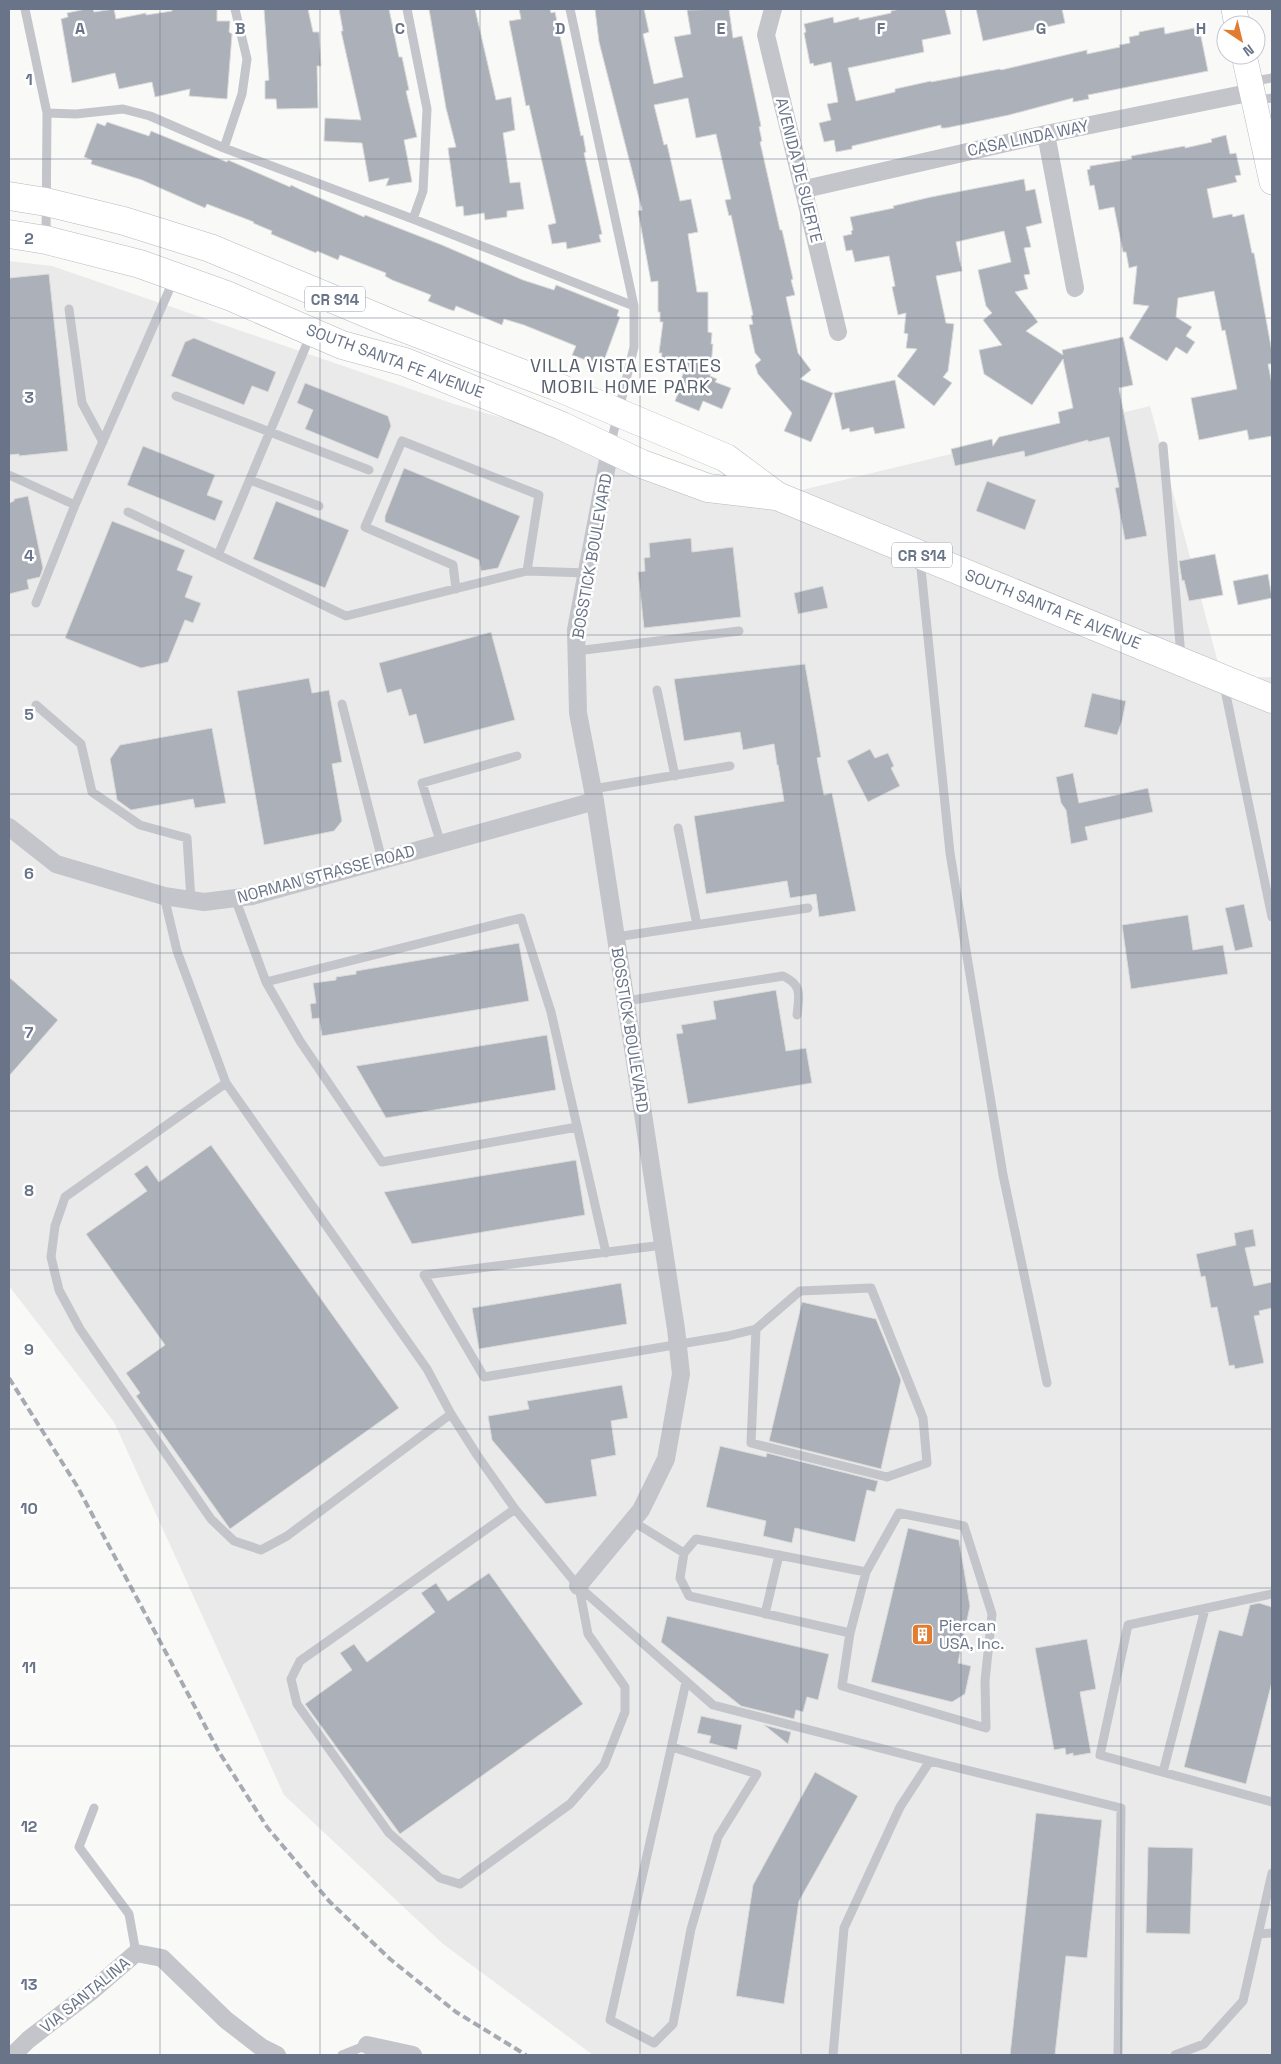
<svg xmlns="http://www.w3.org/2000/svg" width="1281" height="2064" font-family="'Space Grotesk',sans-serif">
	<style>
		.built { fill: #eaeaea }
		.building { fill: #abb0b9; stroke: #dbdbd9 }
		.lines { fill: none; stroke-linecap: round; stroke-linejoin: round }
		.secondary-casing { stroke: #b5b9bf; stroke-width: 26 }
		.primary-casing { stroke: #b6b9bf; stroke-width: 29 }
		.lane { stroke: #c3c5cb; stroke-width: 9 }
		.street { stroke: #c3c5cb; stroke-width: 18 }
		.secondary { stroke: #fff; stroke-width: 25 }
		.primary { stroke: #fff; stroke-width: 28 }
		.rail { stroke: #a6aab2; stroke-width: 4; stroke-dasharray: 8 4; stroke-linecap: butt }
		.grid { fill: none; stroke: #697488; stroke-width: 1; stroke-opacity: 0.55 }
		.labels { text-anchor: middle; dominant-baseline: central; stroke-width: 5; stroke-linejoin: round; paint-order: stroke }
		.shield { fill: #fff; stroke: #969eac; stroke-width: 1 }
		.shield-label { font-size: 15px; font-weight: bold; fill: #697488 }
		.street-label { font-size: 16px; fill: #697488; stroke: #fff }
		.poi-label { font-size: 16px; fill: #697488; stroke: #fff; text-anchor: start }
		.neighbourhood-label { font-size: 18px; letter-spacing: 1px; fill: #575f6d; stroke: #fff }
		.grid-label { font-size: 16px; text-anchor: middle; font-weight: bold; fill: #697488; stroke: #fff; stroke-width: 5; stroke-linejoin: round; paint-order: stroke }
	</style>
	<rect width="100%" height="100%" fill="#f9faf7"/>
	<path class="built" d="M9 261 52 266 454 404 777 496 1150 406 1222 678 1272 677V2055H593L443 1944 284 1795 114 1422 9 1286Z"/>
	<path class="building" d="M86 9H93L94 12 114 9 116 19 146 13V15L172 11V9H217V21H230L229 32 232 34 227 99 189 96 190 89 155 97 152 82 119 89 115 73 72 83 61 19 68 17 67 13Z
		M264 9H308L313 32H319L321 66H317L318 108 277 109 276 99H265V81L269 80Z
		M339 9H389L399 57H402L409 90 406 91 417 137 404 140 412 182 386 186 389 178 369 182 362 143 324 141 325 118 361 120 341 31H343Z
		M429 9H475L496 100 511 97 515 130 503 133 510 183 520 182 524 209 507 211V217L485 220 484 213 464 216 463 206 456 207 448 148 456 147 446 108Z
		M519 9H550L551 13 555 12 581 136 583 135 586 152 584 153 602 234 599 235 601 242 567 249 566 242 552 244 548 225 556 223 529 105 526 106 509 21 521 19Z
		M595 9H644L649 32 643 34 654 84 683 77 674 37 691 34 687 10 729 9 733 38 742 36 761 126 759 127 762 141 760 142 780 230H782L793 279 791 280 795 295 786 297 798 353 811 370 800 379 833 393 811 442 784 431 792 413 758 374 755 365 761 360 755 353 749 325 753 324 751 316 753 315 731 215 729 216 725 200 731 199 716 134 696 138 688 98 654 105 664 145 667 144 680 201 691 199 698 232 688 234 697 292H708V332L712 333 711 344H713L710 376 717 379 715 382 731 388 722 409 703 401 699 411 675 401 678 393 676 392 687 364 661 361 662 353H659L663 322H660V312H658V281L651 282 638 211 642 210 599 42Z
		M900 9H945L951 34 922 40 924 52 848 68 856 101 895 92V89L931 81V82L1000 69 1001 70 1087 50V54L1120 47 1119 45 1130 43 1129 37 1139 35V32L1164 27 1165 34 1199 27 1208 71 1088 95 1089 99 1073 102V98L1009 115 946 128H941V125L852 146V149L836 152 834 140 824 142 819 123 831 120 827 104 838 102 831 62 814 66 813 63 810 64 804 33 806 32 804 24 833 17 834 23 859 17V20L891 13V11Z
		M976 9H1062L1065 23 983 41Z
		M107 122 149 136 151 131 227 162 228 160 290 187 291 185 299 189 364 217 365 215 442 245 523 280 554 290 556 285 619 310 617 316 620 317 602 366 572 355 576 346 524 325 504 319 502 325 456 306 454 311 448 309 428 301 431 295 392 280 385 276 386 273 340 255 338 260 317 251 316 253 271 234 272 231 253 223 254 222 207 204 205 208 142 180 91 164 92 160 84 157 97 123 105 126Z
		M1226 135 1230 154 1236 153 1241 175 1235 176 1237 182 1207 189 1213 218 1232 214 1233 217 1244 214 1252 253H1254L1272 352V364H1268L1272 384V436L1249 440 1247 430 1199 440 1191 398 1237 389 1225 330 1222 331 1214 291 1178 298 1176 317 1192 327 1186 336 1195 342 1187 354 1176 347 1167 361 1129 338 1149 306 1133 304 1137 266 1129 268 1126 252H1123L1114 207 1099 210 1094 185 1090 186 1087 170 1090 169V166L1132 159 1131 156 1185 146V148L1212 142 1211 139Z
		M1024 179 1026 191 1035 189 1042 223 1026 227 1031 247 1024 248 1030 274 1024 275 1028 289 1015 292 1038 322 1026 331 1063 355 1062 350 1123 337 1133 385 1119 388 1147 536 1125 540 1115 488 1119 487 1109 437 1088 442V440L1025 457 1024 451 955 466 951 449 992 439 993 446 999 437 1060 423 1058 412 1073 408 1063 359 1032 405 984 374 979 350 1002 345 983 320 992 313 986 306 978 270 1011 262 1004 231 956 242 962 271 936 276 946 323 954 324 948 371 943 377 952 383 934 406 897 376 917 349 906 348 908 334 904 333 906 313 898 315 892 287 895 286 889 256 855 262 852 250 846 251 843 236 852 234 851 231 853 230 850 217 894 208 893 206 931 197Z
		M49 274 68 451 19 456V454L9 455V278Z
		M194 338 276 372 268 392 252 386 244 405 171 376 185 342Z
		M895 380 905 428 875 434 873 427 850 432 849 428 842 430 834 393Z
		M305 383 388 416 391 426 378 459 305 429 313 410 297 403Z
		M143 446 215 475 207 495 223 501 215 521 127 485Z
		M404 468 520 516 498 568 481 571 479 560 385 522V516Z
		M987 481 1036 500 1025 530 976 511Z
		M28 496 43 568 40 577 27 580 29 589 9 594V503L14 501V499Z
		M276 501 349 530 325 588 253 559Z
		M112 521 185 550 177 570 193 576 185 597 201 603 193 623 185 620 168 662 141 668 65 638Z
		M691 538 692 552 733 547 741 617 644 628 638 572 645 571 644 558 650 557 649 543Z
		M1215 554 1223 595 1189 601 1184 580 1182 581 1179 561Z
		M1268 574 1272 598 1238 605 1233 581Z
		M823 586 828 608 798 614 794 593Z
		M491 632 515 720 424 744 416 714 409 716 401 689 387 693 379 663Z
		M805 664 821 757 817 758 824 795 832 793 856 911 819 917 816 894 790 898 787 881 706 894 694 816 784 801 778 765H777L774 744 743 750 740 732 684 741 674 679Z
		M309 678 312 693 329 690 342 762 332 764 342 821 334 831 264 845 237 691Z
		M1092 693 1126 701 1122 721 1117 735 1084 727Z
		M212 728 226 803 195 808 193 799 131 810 117 800 110 759 120 745Z
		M870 749 875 758 888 753 894 766 891 768 900 786 868 802 847 761Z
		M1073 773 1079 803 1148 788 1153 812 1085 827 1088 840 1071 844 1066 810 1061 803 1056 777Z
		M1244 904 1253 947 1235 951 1225 908Z
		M1188 915 1193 950 1223 945 1228 974 1131 989 1122 925Z
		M519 943 529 1001 322 1036 319 1018 312 1019 310 1004 316 1003 313 983 336 980V977L356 974V971Z
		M9 977 58 1020 9 1076Z
		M776 990 786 1051 806 1048 812 1083 688 1104 676 1034 683 1033 681 1025 716 1019 713 1001Z
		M547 1035 556 1090 386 1118 356 1066Z
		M211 1145 399 1408 230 1529 136 1396 140 1393 126 1373 165 1345 86 1234 147 1191 134 1174 147 1165 159 1182Z
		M576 1160 585 1215 412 1244 384 1192Z
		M1253 1229 1256 1246 1245 1248 1254 1286 1272 1282V1308L1259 1311 1260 1315 1254 1316 1264 1363 1235 1369 1234 1365 1229 1366 1217 1307 1211 1308 1205 1276 1201 1277 1196 1254 1236 1245 1234 1233Z
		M621 1283 627 1324 479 1349 472 1308Z
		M802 1302 876 1319 901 1380 881 1469 769 1441Z
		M622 1385 628 1418 611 1421 616 1455 591 1460 597 1496 546 1504 492 1440 488 1416 529 1409 527 1401Z
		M720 1446 766 1457 767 1453 878 1481 875 1492 867 1490 855 1542 795 1528 792 1543 763 1536 766 1521 706 1507Z
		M908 1528 959 1540 970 1606 958 1663 971 1666 965 1694 952 1702 871 1682Z
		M489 1573 583 1704 400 1834 305 1704 352 1670 340 1653 354 1644 367 1662 435 1612 421 1593 436 1583 448 1601Z
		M1259 1603 1272 1607V1682L1246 1784 1184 1767 1219 1630 1242 1636 1250 1605Z
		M667 1616 829 1654 818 1700 807 1697 803 1712 796 1710 794 1719 741 1706 661 1642Z
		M1087 1639 1096 1689 1080 1692 1091 1753 1073 1756V1753L1066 1755 1065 1748 1054 1750 1035 1648Z
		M701 1716 742 1725 737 1750 709 1743 711 1736 697 1733Z
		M764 1725 791 1732 788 1744Z
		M815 1772 858 1796 799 1901 784 2004 736 1996 753 1885Z
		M1036 1813 1102 1820 1087 1958 1066 1956 1055 2055H1010Z
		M1148 1847 1193 1848 1190 1934 1146 1933Z"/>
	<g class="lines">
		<defs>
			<path id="secondary" d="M1234 9 1237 25
				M1244 55 1272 182"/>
			<path id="primary" d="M9 196 46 202 124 221 210 248 393 324 555 386 726 458 777 496 1272 699
				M9 234 46 240 140 264 229 296 342 345 405 362 562 426 642 464 708 488 776 496"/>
		</defs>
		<use href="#secondary" class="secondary-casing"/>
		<use href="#primary" class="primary-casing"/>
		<path class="lane" d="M25 9 47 113 46 238
			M407 9 427 109 423 191 413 219
			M570 9 634 306V347L610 447
			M1250 82 1272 78
			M1255 101 1272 98
			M47 113 76 114 123 109 150 116 224 148 413 219 634 306
			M224 148 242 94 247 59 235 9
			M69 309 82 403 103 442
			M176 396 369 470
			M1163 446 1181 656
			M9 475 75 505
			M250 480 319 506
			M128 512 346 616 527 571 587 573
			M218 555 311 334
			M920 559 950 853 1003 1175 1047 1383
			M456 589 453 565 365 527 402 441 539 495 527 571
			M36 603 75 505 174 279
			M576 651 739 631
			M1224 685 1272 917
			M657 690 675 776
			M342 704 382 860
			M36 705 81 744 92 792 140 825 187 838 191 900
			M593 789 730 766
			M678 828 697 925
			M441 844 422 783 517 756
			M164 896 177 951 226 1083 427 1369 451 1414 477 1455 515 1509 578 1586 713 1705 930 1761 900 1807 844 1928 833 2055
			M235 898 266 982 521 918 551 1012 606 1253
			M616 937 808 908
			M266 982 300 1041 382 1162 577 1127
			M626 1001 783 976C803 985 799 996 797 1015
			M226 1083 65 1197 55 1226 51 1257 59 1290 80 1329 211 1519 234 1541 261 1550 287 1536 451 1414
			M663 1245 424 1275 484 1377 728 1336 756 1329 751 1443 887 1477 927 1463 923 1418 871 1288 800 1291 756 1329
			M515 1509 300 1661 291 1679 297 1704 389 1833 440 1878 460 1884 570 1804 604 1765 625 1712V1687L588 1634 579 1587
			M632 1521 684 1553 680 1578 689 1596 850 1633 866 1572 696 1539 684 1553
			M1272 1594 1128 1625 1100 1755 1272 1802
			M765 1614 779 1555
			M850 1633 842 1686 986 1728 985 1681 992 1614 964 1526 899 1513 866 1572
			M672 1747 757 1774 718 1837 691 1929 673 2024 654 2043 610 2020 686 1682
			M930 1761 1121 1808 1118 2055
			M1163 1772 1205 1609
			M94 1808 79 1847 129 1914 136 1953
			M1258 1934 1272 1933
			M342 2055 367 2045
			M1175 2055 1204 2044 1243 2001 1272 1873"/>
		<path class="street" d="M773 9 766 35 838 332
			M1046 134 1075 288
			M805 189 1046 134 1253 92
			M9 827 56 864 164 896 204 902 252 896 595 801
			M578 1586 641 1510 666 1459 681 1374 676 1329 595 801 578 713 576 630 610 449
			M367 2045 413 2055
			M13 2055 28 2040 93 1990 136 1953 162 1958 226 2020 261 2047 277 2055"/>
		<use href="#secondary" class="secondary"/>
		<use href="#primary" class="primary"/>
		<path class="rail" d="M9 1378 77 1486 219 1752 267 1827 329 1901 390 1959 456 2012 526 2055"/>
	</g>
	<path class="grid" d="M160 9V2055M320 9V2055M480 9V2055M640 9V2055M801 9V2055M961 9V2055M1121 9V2055M9 159H1272M9 318H1272M9 476H1272M9 635H1272M9 794H1272M9 953H1272M9 1111H1272M9 1270H1272M9 1429H1272M9 1588H1272M9 1746H1272M9 1905H1272"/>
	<defs>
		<symbol id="building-square" viewBox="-11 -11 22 22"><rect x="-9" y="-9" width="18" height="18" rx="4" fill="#e17c30" stroke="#fff"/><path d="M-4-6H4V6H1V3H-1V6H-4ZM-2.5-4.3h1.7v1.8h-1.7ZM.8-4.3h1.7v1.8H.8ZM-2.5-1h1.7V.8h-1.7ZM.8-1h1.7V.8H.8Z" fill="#fff"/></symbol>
	</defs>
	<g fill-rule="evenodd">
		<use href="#building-square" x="910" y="1622" width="25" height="25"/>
	</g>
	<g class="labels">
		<g class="shield">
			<rect x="305" y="286.5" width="60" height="25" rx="4"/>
			<rect x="892" y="542.5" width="60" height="25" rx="4"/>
		</g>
		<g class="shield-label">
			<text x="335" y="299">CR S14</text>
			<text x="922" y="555">CR S14</text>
		</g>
		<g class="street-label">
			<text transform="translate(1028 138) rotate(-12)">CASA LINDA WAY</text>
			<text transform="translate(799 170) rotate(76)">AVENIDA DE SUERTE</text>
			<text transform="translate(395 361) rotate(20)">SOUTH SANTA FE AVENUE</text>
			<text transform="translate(592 556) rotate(-80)">BOSSTICK BOULEVARD</text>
			<text transform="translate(1053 609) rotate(22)">SOUTH SANTA FE AVENUE</text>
			<text transform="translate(326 874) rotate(-15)">NORMAN STRASSE ROAD</text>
			<text transform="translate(630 1030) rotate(81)">BOSSTICK BOULEVARD</text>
			<text transform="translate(85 1995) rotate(-39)">VIA SANTALINA</text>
		</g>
		<g class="poi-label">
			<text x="939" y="1625">Piercan<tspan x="939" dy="18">USA, Inc.</tspan></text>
		</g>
		<g class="neighbourhood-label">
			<text x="626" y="365">VILLA VISTA ESTATES<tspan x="626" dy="21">MOBIL HOME PARK</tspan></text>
		</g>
	</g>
	<g class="grid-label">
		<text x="80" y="34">A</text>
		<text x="240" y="34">B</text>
		<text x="400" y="34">C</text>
		<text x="560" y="34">D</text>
		<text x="721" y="34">E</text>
		<text x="881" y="34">F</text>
		<text x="1041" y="34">G</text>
		<text x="1201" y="34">H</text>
		<text x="29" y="85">1</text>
		<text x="29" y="244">2</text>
		<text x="29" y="403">3</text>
		<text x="29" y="561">4</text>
		<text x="29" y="720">5</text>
		<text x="29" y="879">6</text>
		<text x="29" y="1038">7</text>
		<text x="29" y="1196">8</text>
		<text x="29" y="1355">9</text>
		<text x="29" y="1514">10</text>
		<text x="29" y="1673">11</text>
		<text x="29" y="1832">12</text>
		<text x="29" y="1990">13</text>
	</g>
	<rect width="1281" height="2064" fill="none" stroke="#697488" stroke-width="20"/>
	<g transform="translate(1241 40) rotate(145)"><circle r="24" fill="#ffffff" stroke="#c3c7cf"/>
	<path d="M0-4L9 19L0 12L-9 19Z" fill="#e17c30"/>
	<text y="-8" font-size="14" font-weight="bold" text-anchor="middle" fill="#697488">N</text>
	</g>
</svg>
